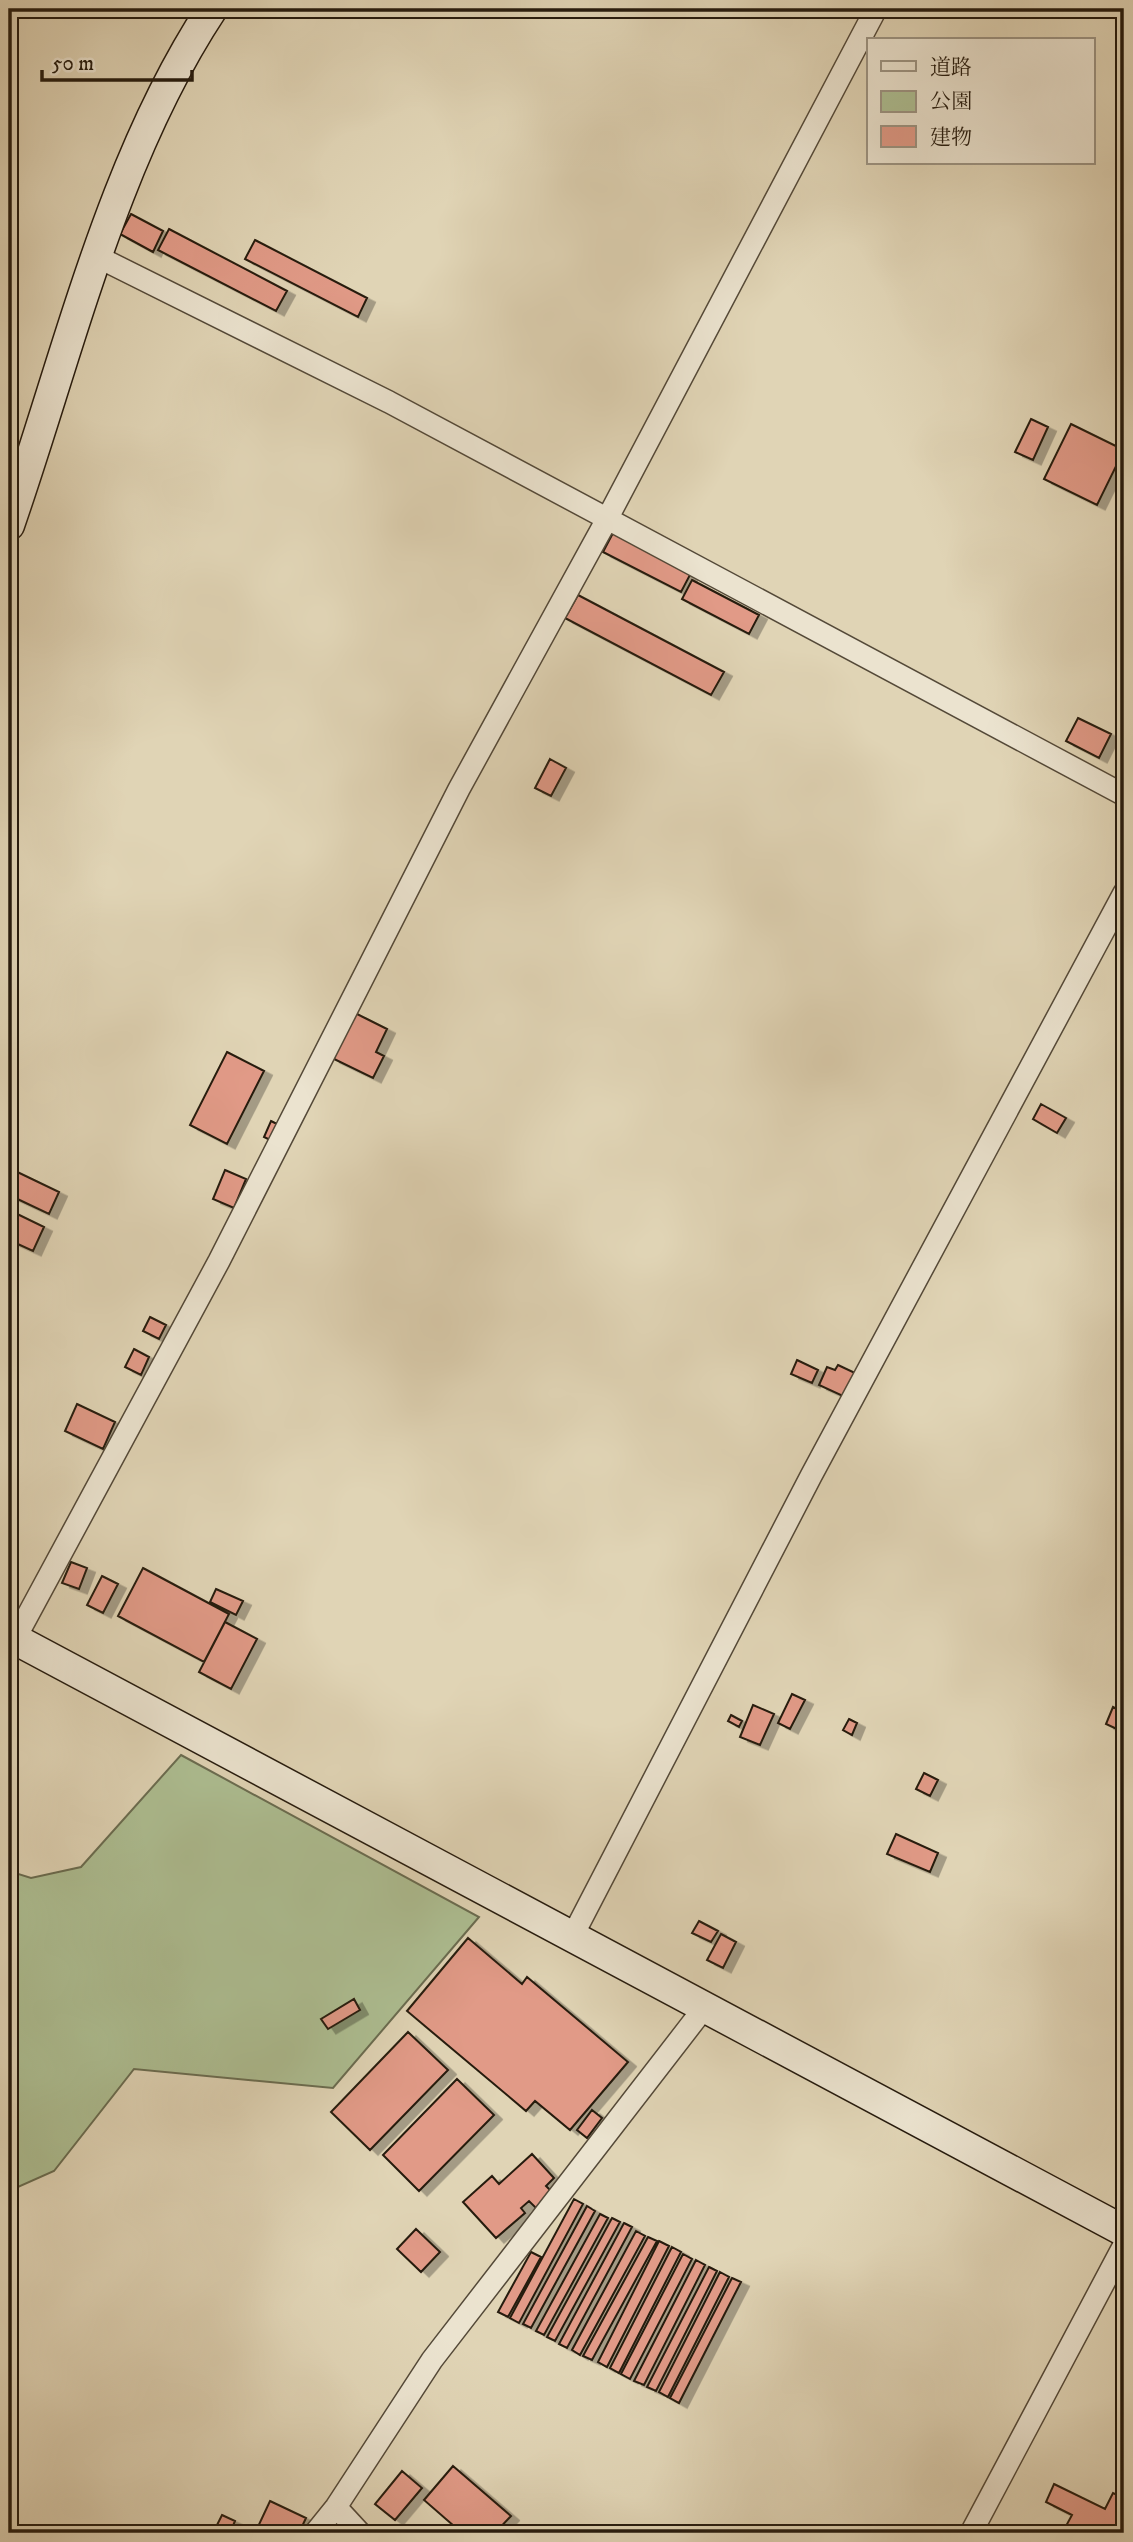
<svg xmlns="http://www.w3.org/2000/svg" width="1133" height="2542" font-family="'IM FELL DW Pica','Noto Serif JP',serif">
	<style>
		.green { fill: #adbe92; stroke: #6a6c50; stroke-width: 2 }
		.building { fill: #e19a87; stroke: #261b0e; stroke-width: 2; filter: url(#shadow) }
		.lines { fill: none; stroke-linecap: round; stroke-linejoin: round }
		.street-casing { stroke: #544938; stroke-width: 24 }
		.secondary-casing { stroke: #261b0e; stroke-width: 33 }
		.street { stroke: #ebe3cf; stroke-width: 21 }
		.secondary { stroke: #ebe3cf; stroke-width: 30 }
	</style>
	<defs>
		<filter id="shadow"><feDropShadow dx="8" dy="4.5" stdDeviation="0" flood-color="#0004"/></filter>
	</defs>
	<rect width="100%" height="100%" fill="#e0d4b5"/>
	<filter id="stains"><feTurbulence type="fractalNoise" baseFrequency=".00286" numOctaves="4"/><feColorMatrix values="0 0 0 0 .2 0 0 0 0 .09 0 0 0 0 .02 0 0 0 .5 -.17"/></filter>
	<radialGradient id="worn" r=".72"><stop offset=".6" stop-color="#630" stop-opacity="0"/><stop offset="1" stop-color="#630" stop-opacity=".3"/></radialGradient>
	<path class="green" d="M181 1755 479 1917 333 2088 134 2069 54 2171 9 2191V1871L31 1878 81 1867Z"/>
	<path class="building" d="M131 214 163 231 153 252 120 234Z
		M169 229 287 291 276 311 158 250Z
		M255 240 367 298 358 317 245 259Z
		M1031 419 1048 427 1033 460 1015 452Z
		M1071 424 1124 450 1097 505 1044 479Z
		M613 533 691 573 681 592 603 552Z
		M692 580 759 615 749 634 682 599Z
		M578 595 724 672 711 695 565 618Z
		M1078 718 1111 734 1099 758 1066 741Z
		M550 759 566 768 551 796 535 788Z
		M355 1013 387 1029 376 1052 384 1056 373 1078 332 1058Z
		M227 1052 264 1071 227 1144 190 1125Z
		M1041 1104 1066 1118 1057 1133 1033 1119Z
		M271 1121 277 1124 270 1140 264 1137Z
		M9 1168 59 1192 49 1214 9 1195Z
		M225 1170 246 1179 234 1208 213 1199Z
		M9 1210 44 1227 33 1251 9 1240Z
		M150 1317 166 1325 159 1339 143 1331Z
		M134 1349 149 1357 141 1375 125 1367Z
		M797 1360 818 1370 812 1383 791 1374Z
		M838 1365 855 1373 845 1397 819 1385 827 1367 835 1370Z
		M77 1404 115 1422 103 1449 65 1431Z
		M71 1562 87 1568 79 1589 62 1583Z
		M143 1568 229 1614 204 1662 118 1616Z
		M102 1576 118 1584 103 1613 87 1605Z
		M216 1589 243 1601 236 1615 210 1602Z
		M225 1622 257 1639 231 1689 199 1672Z
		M792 1694 805 1700 790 1729 778 1723Z
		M753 1705 774 1714 760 1745 740 1737Z
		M1113 1707 1124 1713 1119 1730 1106 1724Z
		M731 1715 742 1721 739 1727 728 1721Z
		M849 1719 857 1723 852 1735 843 1730Z
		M924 1773 938 1780 930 1796 916 1789Z
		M896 1834 938 1853 930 1872 887 1854Z
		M699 1921 718 1931 711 1942 692 1933Z
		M721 1934 736 1942 723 1968 707 1960Z
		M468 1938 522 1984 527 1977 628 2062 570 2130 535 2101 526 2111 407 2011Z
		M354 1999 360 2010 328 2029 321 2019Z
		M408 2032 448 2070 370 2150 331 2112Z
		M457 2079 494 2115 419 2191 383 2155Z
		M592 2110 602 2118 587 2138 577 2130Z
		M532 2154 554 2178 546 2186 554 2194 537 2209 529 2201 521 2208 525 2213 496 2238 463 2202 492 2176 499 2184Z
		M574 2199 583 2204 519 2323 510 2318Z
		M587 2206 595 2211 531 2328 523 2324Z
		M600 2214 608 2218 544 2335 536 2331Z
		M612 2218 620 2222 555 2341 547 2337Z
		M624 2223 632 2227 567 2348 559 2344Z
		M416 2229 440 2252 421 2272 397 2249Z
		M636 2231 645 2236 580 2355 572 2350Z
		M648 2237 657 2241 592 2360 583 2356Z
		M659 2241 669 2246 607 2367 598 2362Z
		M672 2247 681 2252 619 2373 610 2368Z
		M531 2252 541 2257 508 2317 498 2312Z
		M683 2254 692 2259 630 2379 621 2374Z
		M696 2260 705 2265 644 2385 634 2381Z
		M709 2267 717 2271 656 2391 647 2387Z
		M720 2272 729 2277 668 2397 659 2392Z
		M732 2278 741 2282 679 2403 670 2398Z
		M453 2466 511 2516 495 2533H462L424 2500Z
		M402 2471 422 2488 395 2520 375 2504Z
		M1054 2484 1105 2509 1113 2493 1124 2498V2533H1081L1066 2526 1072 2515 1046 2502Z
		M270 2501 306 2518 299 2533H255Z
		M222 2515 235 2521 230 2533 216 2527Z
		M214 2526 216 2527 230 2533H210Z"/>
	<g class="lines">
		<defs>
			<path id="street" d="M98 257 389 402 1124 795
				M9 1650 219 1261 459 789 606 521 876 9
				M572 1937 811 1476 1124 893
				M336 2507 360 2533
				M315 2533 336 2507 432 2360 704 2008
				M971 2533 1124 2245"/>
			<path id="secondary" d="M9 525C68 355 112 160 212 9
				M9 1636 1124 2231"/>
		</defs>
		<use href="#street" class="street-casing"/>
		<use href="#secondary" class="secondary-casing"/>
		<use href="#street" class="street"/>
		<use href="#secondary" class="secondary"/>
	</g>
	<rect width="1133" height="2542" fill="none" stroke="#e0d4b5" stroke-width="35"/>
	<rect x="10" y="10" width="1112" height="2521" fill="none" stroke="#261b0e" stroke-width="3.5"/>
	<rect x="18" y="18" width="1098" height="2507" fill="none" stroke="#261b0e" stroke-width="2"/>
	<rect x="867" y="38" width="228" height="126" fill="#ebe3cf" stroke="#9c9382" stroke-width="2"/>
	<rect x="881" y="61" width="35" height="10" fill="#ebe3cf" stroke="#9c9382" stroke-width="2"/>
	<text x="930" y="74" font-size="21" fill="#261b0e">道路</text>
	<rect x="881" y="91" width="35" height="21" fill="#adbe92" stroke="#9c9382" stroke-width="2"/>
	<text x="930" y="108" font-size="21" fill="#261b0e">公園</text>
	<rect x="881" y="126" width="35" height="21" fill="#e19a87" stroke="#9c9382" stroke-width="2"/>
	<text x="930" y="144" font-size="21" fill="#261b0e">建物</text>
	<path d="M42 70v10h150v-10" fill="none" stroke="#261b0e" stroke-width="3.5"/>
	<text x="52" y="70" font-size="21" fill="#261b0e" stroke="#ebe3cf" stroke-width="5" paint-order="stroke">50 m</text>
	<rect width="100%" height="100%" filter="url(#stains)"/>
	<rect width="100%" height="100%" fill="url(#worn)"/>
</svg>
